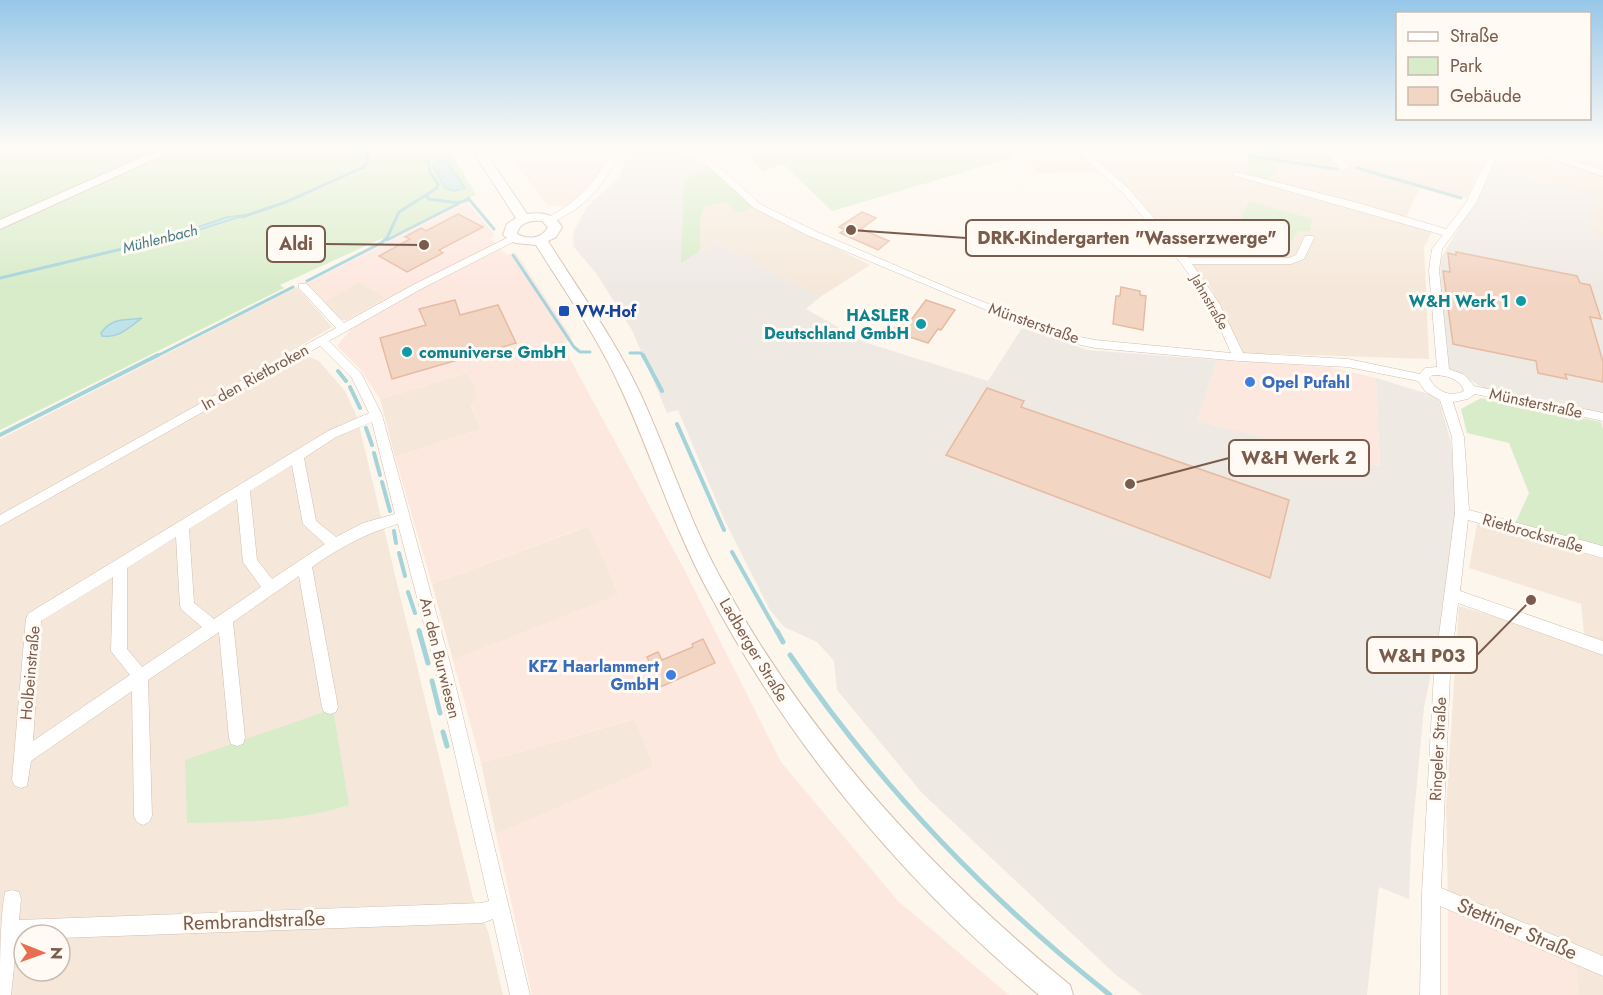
<svg xmlns="http://www.w3.org/2000/svg" width="1603" height="995" font-family="Jost,sans-serif">
	<style>
		.residential { fill: #f5e8da; fill-rule: evenodd }
		.commercial { fill: #fde8e0 }
		.industrial { fill: #efe9e4 }
		.green { fill: #d8ecc9 }
		.water { fill: #bfe3e8; stroke: #a5d3da; stroke-width: 1.5 }
		.lines { fill: none; stroke-linecap: round; stroke-linejoin: round }
		.stream-far2 { stroke: #a5d3da; stroke-width: 3 }
		.stream-far1 { stroke: #a5d3da; stroke-width: 4 }
		.stream { stroke: #a5d3da; stroke-width: 5 }
		.building { fill: #f3d5c3; stroke: #e6bba3; stroke-width: 1.5 }
		.street-casing { stroke: #d1beb0; stroke-width: 1 }
		.secondary-casing { stroke: #d6c0b0; stroke-width: 2 }
		.street { fill: #fff; fill-rule: evenodd }
		.secondary { fill: #fff; fill-rule: evenodd }
		.culture-dot { fill: #0f9aa8; stroke: #fffaf3; stroke-width: 2 }
		.transit-dot { fill: #1a4fb4; stroke: #fffaf3; stroke-width: 2 }
		.shop-dot { fill: #3f7fe0; stroke: #fffaf3; stroke-width: 2 }
		.labels { text-anchor: middle; dominant-baseline: central; stroke-width: 6; stroke-linejoin: round; paint-order: stroke }
		.far-street-label { font-size: 14px; fill: #7a5c4d; stroke: #fffaf3 }
		.far-water-label { font-size: 15px; font-style: italic; fill: #437c86; stroke: #fffaf3 }
		.culture-label { font-size: 16px; font-weight: bold; fill: #0d838f; stroke: #fffaf3; text-anchor: end }
		.transit-label { font-size: 16px; font-weight: bold; fill: #164399; stroke: #fffaf3; text-anchor: start }
		.street-label { font-size: 16px; fill: #7a5c4d; stroke: #fffaf3 }
		.shop-label { font-size: 16px; font-weight: bold; fill: #366cbe; stroke: #fffaf3; text-anchor: start }
		.near-street-label { font-size: 20px; fill: #7a5c4d; stroke: #fffaf3 }
		.leader { fill: none; stroke: #7a5c4d; stroke-width: 2 }
		.callout-dot { fill: #7a5c4d; stroke: #fffaf3; stroke-width: 2 }
		.callout { fill: #fffaf3; stroke: #7a5c4d; stroke-width: 2 }
		.callout-label { font-size: 18px; text-anchor: middle; font-weight: bold; fill: #7a5c4d }
	</style>
	<rect width="100%" height="100%" fill="#fdf6ec"/>
	<path class="residential" d="M1016 147H1603V238L1589 234 1597 197 1482 165 1467 198 1421 186 1403 223 1432 232 1424 247 1429 359 1243 353 1212 290 1112 172 1036 173 1029 158Z
		M726 202 753 207 870 265 820 297 717 242 700 251V220L704 207Z
		M359 282 386 298 347 320H340L323 302Z
		M297 287 332 327 293 350 319 361 345 391 357 417 473 898 488 931 503 995H0V439ZM24 935H60V971H24Z
		M467 373 476 387 477 397 471 406 481 429 395 457 380 399Z
		M1477 524 1603 559V995H1578L1575 953 1448 901 1446 808 1459 606 1585 643 1581 604 1469 568Z
		M589 526 619 595 453 660 432 584Z
		M635 719 654 767 496 834 481 763Z"/>
	<path class="commercial" d="M503 147H612L596 179 581 197 566 207 547 205Z
		M467 202 495 235 491 239 507 255 516 253 572 338 562 344 683 567 781 762 898 901 1009 995H532L496 834 654 766 634 719 481 763 453 660 619 594 588 526 432 584 395 457 481 429 471 405 477 397 476 387 467 373 380 399 360 369 337 346 352 328 349 319 385 298 359 282 323 302 306 284Z
		M1217 360 1330 367 1376 378 1380 466 1197 421Z
		M1448 901 1575 953 1578 995H1448Z"/>
	<path class="industrial" d="M629 147H670L709 166 681 262 717 242 820 297 806 309 864 342 988 381 1022 328 1088 350 1217 360 1197 421 1380 466 1376 378 1438 397 1451 442 1456 511 1448 591 1424 707 1411 847 1409 899 1379 887 1367 995H1143L1116 975 922 793 837 690 834 661 817 642 784 627 770 610 724 519 678 410 667 413 632 330 596 273 573 246 574 231 587 207 620 176Z
		M1482 165 1598 197 1589 233 1603 238V415L1484 389 1472 381 1448 371 1442 309 1440 260 1476 199Z"/>
	<path class="green" d="M0 147H448L476 195 383 240V238L280 285 284 288 0 430Z
		M741 147H1001L1014 157 832 211 783 164 763 171Z
		M1245 147H1304L1329 154 1340 166 1283 158 1267 182 1247 176 1248 153Z
		M709 166 753 207 738 213 726 202 704 207 700 220V251L681 263 684 181Z
		M1249 201 1312 219 1310 231H1298L1289 245 1236 231Z
		M1481 398 1601 422 1603 429V551L1514 526 1529 493 1509 443 1467 433 1461 409Z
		M333 709 349 805C296 822 242 822 187 823L185 760Z"/>
	<path class="water" d="M436 160 447 161 465 188 454 191 445 188 433 166Z
		M246 215 170 239 169 237 227 217Z
		M142 318C130 327 118 339 102 336L101 333C112 317 125 321 142 318Z"/>
	<g class="lines">
		<path class="stream-far2" d="M1249 156 1337 169
			M423 160 428 161 430 172 438 184 437 188 426 195 429 199 459 203 469 199
			M1357 168 1461 198
			M468 198 494 229
			M242 217 286 202 364 167 368 161 366 147
			M387 240 458 204
			M513 255 574 347 580 352H590
			M0 278 172 237
			M307 281 381 243 387 238 399 212 426 195
			M630 353H641L644 357
			M155 357 293 287"/>
		<path class="stream-far1" d="M643 355 662 391
			M338 371 346 381
			M350 387 360 408
			M677 424 724 530
			M366 428 372 445
			M0 435 158 355
			M374 453 380 475
			M382 482 390 511
			M394 531 396 543
			M732 552 777 632
			M399 553 405 576
			M408 592 415 613
			M419 630 420 632"/>
		<path class="stream" d="M419 631 428 663
			M777 631 783 642
			M790 655C879 785 986 897 1110 995
			M432 681 440 713
			M443 732 447 746"/>
	</g>
	<path class="building" d="M862 212 876 218 861 229 889 241 878 250 840 233 845 230 839 227Z
		M458 214 483 227 439 250 443 253 407 272 379 256 410 239 405 237 421 228 426 231Z
		M1456 252 1577 276 1580 283 1590 285 1601 319 1590 317 1603 362V382L1565 374 1567 379 1538 373 1536 361 1453 344 1443 271 1450 272 1448 253 1456 255Z
		M1121 287 1140 291V295L1146 296 1143 330 1113 324 1116 296H1120Z
		M455 300 460 315 498 305 516 343 392 379 380 338 426 325 419 309Z
		M926 300 955 310 941 330 938 329 928 343 892 331 903 317 911 320Z
		M987 388 1024 401 1021 407 1289 500 1270 578 946 455Z
		M703 639 715 663 660 687 647 657 658 652 662 660 693 647 692 644Z"/>
	<g class="lines">
		<defs>
			<path id="street" d="M614 147H623C609 176 593 201 564 216 558 220 553 223 547 222V218C579 201 598 180 614 147Z
				M681 147H691L715 163 760 204 815 231 953 290 1065 334 1095 340 1231 353 1209 303 1181 263 1123 193 1072 147H1082L1129 189 1188 258H1289L1296 255 1305 236H1313L1314 238 1304 259 1291 264H1192L1219 303 1243 353 1348 359 1420 374 1425 368 1437 367 1429 270 1432 249 1443 235 1232 175 1237 172 1358 203 1446 229 1466 203 1492 147H1501L1476 203 1442 249 1439 270 1449 369 1465 375 1474 386 1603 413V421L1475 394 1468 399 1453 402 1464 437 1469 510 1603 546V558L1468 520 1460 591 1603 641V655L1458 603 1450 673 1441 888 1603 956V976L1440 906V995H1420L1422 893 1434 673 1455 513 1452 437 1440 400 1426 392 1418 381 1348 367 1239 361 1095 348 1058 340 807 235 754 208 709 167ZM1432 375C1445 375 1460 378 1464 391 1450 398 1436 391 1429 378Z
				M1304 147 1329 150 1331 147H1340L1336 153 1350 168 1342 170 1328 155Z
				M1517 147H1531L1603 170V176Z
				M513 235 517 236V240L421 289 329 341 361 373 382 415 452 671 530 995H510L493 919 482 923 60 938V935H24V939H17L11 995H0C0 965 0 919 5 892L12 890 19 892 21 899 19 920 482 903 489 901 436 671 398 524C366 533 339 548 312 567L338 707 336 712 330 714 324 712 322 707 299 576 233 622 245 738 243 744 237 746 231 744 229 738 219 632 148 680 152 816 149 822 143 825 137 822 134 816 132 691 31 761 27 786 21 788 15 786 12 780 26 618 29 613 328 431 369 413 352 378 320 346 0 526V515L336 328 299 288V284H307L344 323 413 285ZM372 422 395 514 363 523 336 537 316 521 304 458 336 437ZM292 465 303 524 325 544 272 579 257 560 250 491ZM237 499 243 562 261 587 214 619 194 603 189 529ZM176 537 180 606 182 610 202 627 142 667 127 649V568ZM113 577 111 651 130 675 33 741 41 621Z"/>
			<path id="secondary" d="M165 147H181L0 229V220Z
				M470 147H482L527 214C541 212 554 213 562 227L556 237 548 241C579 291 614 338 639 391 668 453 688 518 720 577 808 737 929 870 1070 985L1073 995H1039C903 881 790 746 707 589 673 526 652 456 622 391 599 339 566 293 536 245L515 243 503 235 507 224 516 218ZM542 221 548 227C542 239 528 240 517 234 519 222 532 220 542 221Z"/>
		</defs>
		<use href="#street" class="street-casing"/>
		<use href="#secondary" class="secondary-casing"/>
		<use href="#street" class="street"/>
		<use href="#secondary" class="secondary"/>
	</g>
	<linearGradient id="sky" x2="0" y2="1"><stop stop-color="#97c7e8"/><stop offset="0.51" stop-color="#fefbf6"/><stop offset="1" stop-color="#fefbf6" stop-opacity="0"/></linearGradient>
	<rect width="1603" height="287" fill="url(#sky)"/>
	<g class="culture-dot">
		<circle cx="1521" cy="301" r="6"/>
		<circle cx="921" cy="324" r="6"/>
		<circle cx="407" cy="352" r="6"/>
	</g>
	<rect class="transit-dot" x="558" y="305" width="12" height="12" rx="3"/>
	<g class="shop-dot">
		<circle cx="1250" cy="382" r="6"/>
		<circle cx="671" cy="675" r="6"/>
	</g>
	<g class="labels">
		<g class="far-street-label">
			<text transform="translate(1210 302) rotate(60)">Jahnstraße</text>
		</g>
		<g class="far-water-label">
			<text transform="translate(160 239) rotate(-14)">Mühlenbach</text>
		</g>
		<g class="culture-label">
			<text x="1509" y="301">W&amp;H Werk 1</text>
			<text x="909" y="315">HASLER<tspan x="909" dy="18">Deutschland GmbH</tspan></text>
			<text x="419" y="352" text-anchor="start">comuniverse GmbH</text>
		</g>
		<g class="transit-label">
			<text x="576" y="311">VW-Hof</text>
		</g>
		<g class="street-label">
			<text transform="translate(1034 323) rotate(19)">Münsterstraße</text>
			<text transform="translate(255 377) rotate(-29)">In den Rietbroken</text>
			<text transform="translate(1536 403) rotate(12)">Münsterstraße</text>
			<text transform="translate(1533 533) rotate(16)">Rietbrockstraße</text>
			<text transform="translate(754 650) rotate(59)">Ladberger Straße</text>
			<text transform="translate(440 658) rotate(76)">An den Burwiesen</text>
			<text transform="translate(30 673) rotate(-85)">Holbeinstraße</text>
			<text transform="translate(1438 749) rotate(-87)">Ringeler Straße</text>
		</g>
		<g class="shop-label">
			<text x="1262" y="382">Opel Pufahl</text>
			<text x="659" y="666" text-anchor="end">KFZ Haarlammert<tspan x="659" dy="18">GmbH</tspan></text>
		</g>
		<g class="near-street-label">
			<text transform="translate(254 921) rotate(-2)">Rembrandtstraße</text>
			<text transform="translate(1517 929) rotate(23)">Stettiner Straße</text>
		</g>
	</g>
	<path class="leader" d="M851 230L966 238M424 245L325 244M1130 484L1229 458M1531 600L1477 655"/>
	<g class="callout-dot">
		<circle cx="851" cy="230" r="6"/>
		<circle cx="424" cy="245" r="6"/>
		<circle cx="1130" cy="484" r="6"/>
		<circle cx="1531" cy="600" r="6"/>
	</g>
	<g class="callout">
		<rect x="966" y="220" width="323" height="36" rx="6"/>
		<rect x="267" y="226" width="58" height="36" rx="6"/>
		<rect x="1229" y="440" width="140" height="36" rx="6"/>
		<rect x="1367" y="637" width="110" height="36" rx="6"/>
	</g>
	<g class="callout-label">
		<text x="1127" y="244">DRK-Kindergarten "Wasserzwerge"</text>
		<text x="296" y="250">Aldi</text>
		<text x="1299" y="464">W&amp;H Werk 2</text>
		<text x="1422" y="662">W&amp;H P03</text>
	</g>
	<rect x="1396" y="12" width="195" height="108" fill="#fffaf3" stroke="#cabbb1" stroke-width="1.5"/>
	<rect x="1408" y="32" width="30" height="9" fill="#ffffff" stroke="#cabbb1" stroke-width="1.5"/>
	<text x="1450" y="42" font-size="18" fill="#7a5c4d">Straße</text>
	<rect x="1408" y="57" width="30" height="18" fill="#d8ecc9" stroke="#cabbb1" stroke-width="1.5"/>
	<text x="1450" y="72" font-size="18" fill="#7a5c4d">Park</text>
	<rect x="1408" y="87" width="30" height="18" fill="#f3d5c3" stroke="#cabbb1" stroke-width="1.5"/>
	<text x="1450" y="102" font-size="18" fill="#7a5c4d">Gebäude</text>
	<g transform="translate(42 953) rotate(91)"><circle r="28" fill="#fffaf3" stroke="#cabbb1" stroke-width="1.5"/>
	<path d="M0-4.5L10 22L0 15L-10 22Z" fill="#e76f51"/>
	<text y="-9" font-size="16" font-weight="bold" text-anchor="middle" fill="#7a5c4d">N</text>
	</g>
</svg>
